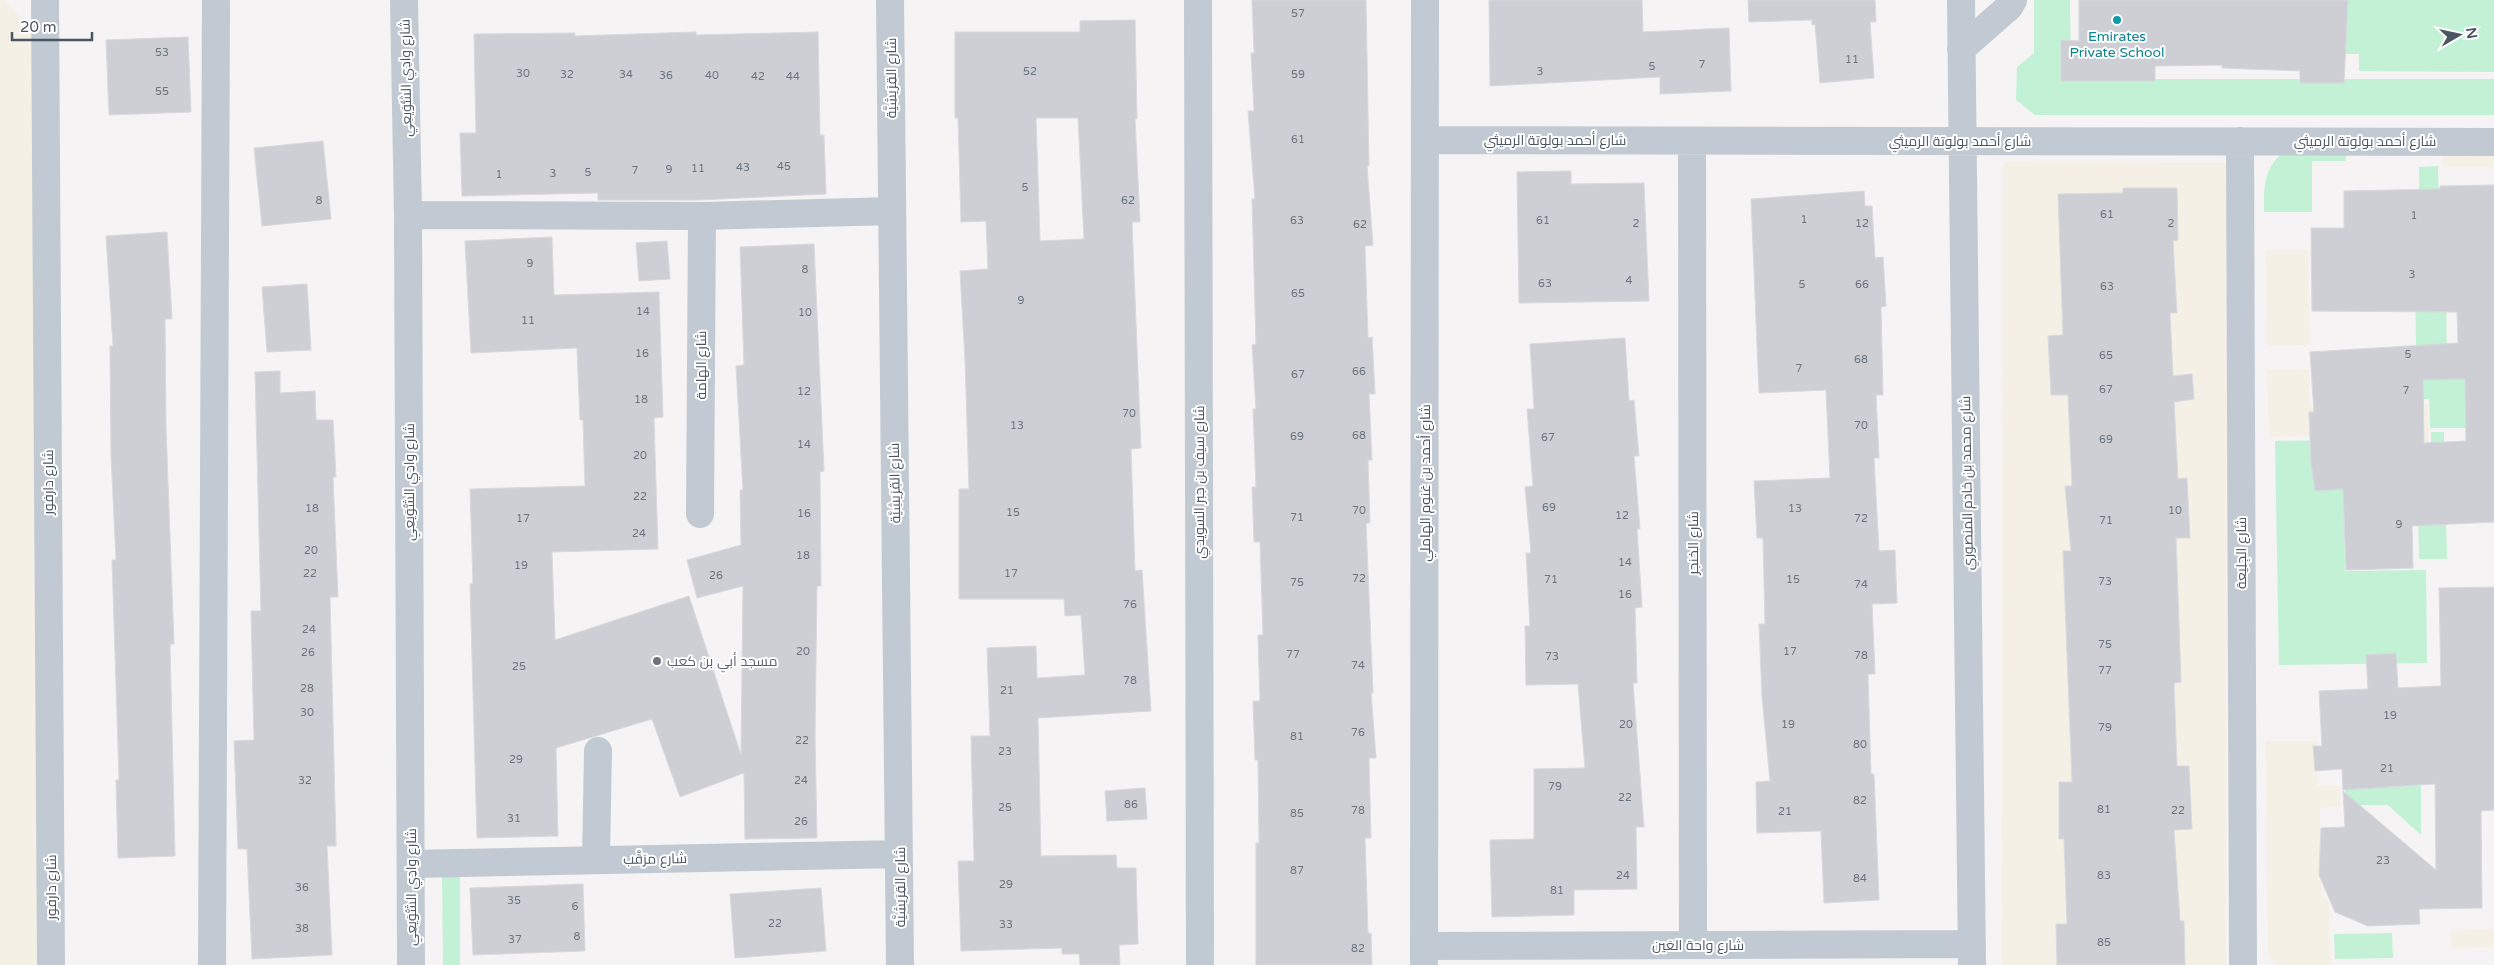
<svg xmlns="http://www.w3.org/2000/svg" width="2494" height="965" font-family="'Varela Round',Cairo,sans-serif">
	<style>
		.green { fill: #c3f1d5 }
		.sand { fill: #f5f0e5 }
		.building { fill: #cdcfd5; stroke: #d7d9de; fill-rule: evenodd }
		.lines { fill: none; stroke-linecap: round; stroke-linejoin: round }
		.minor { stroke: #c1cad2; stroke-width: 28 }
		.culture-dot { fill: #0f9aa8; stroke: #fff; stroke-width: 2 }
		.worship-dot { fill: #6b7280; stroke: #fff; stroke-width: 2 }
		.labels { text-anchor: middle; dominant-baseline: central; stroke-width: 4; stroke-linejoin: round; paint-order: stroke }
		.number-label { font-size: 11px; fill: #6b747e }
		.culture-label { font-size: 14px; fill: #0d838f; stroke: #fff }
		.street-label { font-size: 14px; fill: #4a5661; stroke: #fff }
		.worship-label { font-size: 14px; fill: #5b616d; stroke: #fff; text-anchor: start }
	</style>
	<rect width="100%" height="100%" fill="#f5f3f3"/>
	<path class="green" d="M2034 0H2070L2071 79H2494V115H2035L2016 100 2017 67 2034 53Z
		M2344 0H2494V72L2359 71V54H2344Z
		M2284 151H2346V161H2312V212H2264C2264 186 2263 170 2284 151Z
		M2438 166 2440 285 2446 286 2447 371H2475L2476 428H2430L2429 399H2417L2415 280H2420L2419 167Z
		M2431 432H2444L2447 559H2419L2417 448H2431Z
		M2343 440 2345 571 2426 570 2427 663 2279 665 2275 441Z
		M2421 786V835L2388 805H2345V787Z
		M442 875H460V965H443Z
		M2392 933 2393 958 2335 959 2334 934Z"/>
	<path class="sand" d="M0 0H4L38 34 39 965H0Z
		M2443 152H2494V167H2443Z
		M2003 162 2227 163 2226 965H2002Z
		M2266 250H2308L2309 345 2267 346Z
		M2309 369 2310 407 2428 404 2429 445 2347 435 2269 437 2267 370Z
		M2266 741H2317V786H2340L2341 807 2320 808 2321 895 2329 902 2331 965H2276L2268 954Z
		M2494 929V947L2452 948 2451 931Z"/>
	<path class="building" d="M1252 0H1366L1369 166H1367L1373 245 1365 246 1368 338 1372 337 1375 394H1369L1372 460H1368L1370 523H1366L1373 693H1371L1376 758H1369L1371 838H1365L1368 933H1371L1372 965H1256V843H1259L1258 760H1255L1253 701H1260L1258 635H1263L1260 542H1254L1252 487H1256L1253 409H1256L1252 345 1256 344 1252 199H1255L1248 111H1254L1251 53H1254Z
		M1489 0H1642L1643 32 1729 28 1731 91 1660 94V77L1490 86Z
		M1748 0H1875L1876 22H1870L1874 78 1820 83 1815 24 1812 25V20L1749 22Z
		M2079 0H2348L2344 83H2300V71L2222 68V65L2155 66V81H2061V40L2079 41Z
		M1135 20 1137 119H1135L1140 222H1132L1141 448 1131 449 1135 571 1142 570 1151 711 1038 718 1041 856 1116 855 1117 868H1136L1138 944 1119 945 1120 965H1080L1079 954H1062V948L961 951 958 861H974L971 736H990L987 648 1036 646 1037 678 1085 675 1081 615 1065 616 1064 599H959V489H969L965 359 960 271 988 269 986 221 961 222 958 118H955V32H1080V21ZM1036 118H1078L1084 239 1040 241Z
		M696 32V35L818 32 820 135H824L826 194 699 200H598V193L462 196 460 133H476L474 34 575 33V36Z
		M188 37 191 112 109 115 106 40Z
		M323 141 331 219 262 226 254 148Z
		M1571 171V184L1644 183 1649 301 1519 303 1517 172Z
		M2494 185V522L2412 526 2413 568 2346 570 2343 489 2315 491 2311 463 2309 412H2314L2310 352 2458 343 2457 312 2312 311 2311 228H2344V191L2440 189V186ZM2465 379 2466 441 2424 443 2423 380Z
		M2123 188H2177L2178 240 2173 241 2177 313H2170L2173 376 2192 374 2194 399 2174 402 2178 479 2187 478 2190 538H2176L2181 682 2174 683 2177 766H2189L2192 829 2174 830 2180 921H2184L2185 965H2057L2056 924H2067L2064 839H2059V782H2072L2063 551H2071L2065 486H2072L2068 395H2051L2048 336 2063 335 2058 194 2123 193Z
		M1864 191 1865 206H1872L1875 258 1883 257 1886 306 1881 307 1883 395H1876L1879 458H1874L1879 551 1895 550 1897 603 1872 604 1875 674H1868L1871 774H1874L1879 900 1824 903 1821 831 1757 833 1756 782 1770 781 1762 697 1759 624H1765L1763 538H1757L1754 481 1830 478 1826 390 1759 393 1751 199Z
		M167 232 172 319H165L166 428 174 644H170L175 856 118 858 116 780H119L112 560H116L111 455 110 346H113L106 236Z
		M552 237 554 295 659 292 663 417 654 418 658 549 552 552 555 640 689 596 741 755 743 586 697 598 687 560 741 545 740 490H743L736 366 744 365 740 247 814 244 824 471 820 472 821 586H817L815 735 817 838 745 839 744 773 680 797 652 719 556 748 558 836 477 838 470 584H473L470 489 585 486 583 420H580L577 348 471 353 465 241Z
		M667 241 670 279 639 281 636 243Z
		M307 284 311 350 267 352 262 287Z
		M1625 338 1629 401 1634 400 1639 456H1634L1640 529H1637L1642 607 1635 608 1637 683H1633L1644 827H1636L1637 889 1574 890V915L1492 917 1490 840 1534 839V769L1585 768 1578 684 1526 685 1525 626H1530L1526 553H1531L1525 487 1533 486 1527 409H1534L1530 344Z
		M280 371V393L315 391 316 420H333L336 477H333L338 597H330L336 846H327L332 955 252 959 247 849H238L234 741 254 740 251 611H261L255 372Z
		M2494 587V810L2481 811 2482 908 2419 909 2420 924 2368 926 2335 912 2319 875 2321 828 2345 827 2343 791 2436 870 2435 784 2343 790 2342 769 2315 771 2313 746H2322L2319 691 2368 689 2366 655 2396 653 2398 688 2441 686 2439 588Z
		M1145 788 1147 819 1107 821 1105 791Z
		M583 884 585 951 473 955 470 888Z
		M821 888 826 951 735 958 730 894Z"/>
	<g class="lines">
		<path class="minor" d="M45 0 51 965
			M404 0 408 215 411 965
			M890 0 900 965
			M1198 0 1200 965
			M1961 0 1972 965
			M1961 49 2009 7 2013 0
			M1425 140 2494 142
			M1692 141 1693 945
			M2240 141 2243 965
			M408 215 702 216 892 211
			M700 514 702 216
			M596 860 598 751
			M411 864 899 854
			M1425 946 1972 944
			M212 965 216 0
			M1424 965 1425 0"/>
	</g>
	<circle class="culture-dot" cx="2117" cy="20" r="5"/>
	<circle class="worship-dot" cx="657" cy="661" r="5"/>
	<g class="labels">
		<g class="number-label">
			<text x="1298" y="13">57</text>
			<text x="162" y="52">53</text>
			<text x="1852" y="59">11</text>
			<text x="1702" y="64">7</text>
			<text x="1652" y="66">5</text>
			<text x="1030" y="71">52</text>
			<text x="1540" y="71">3</text>
			<text x="523" y="73">30</text>
			<text x="567" y="74">32</text>
			<text x="626" y="74">34</text>
			<text x="1298" y="74">59</text>
			<text x="666" y="75">36</text>
			<text x="712" y="75">40</text>
			<text x="758" y="76">42</text>
			<text x="793" y="76">44</text>
			<text x="162" y="91">55</text>
			<text x="1298" y="139">61</text>
			<text x="784" y="166">45</text>
			<text x="743" y="167">43</text>
			<text x="698" y="168">11</text>
			<text x="669" y="169">9</text>
			<text x="635" y="170">7</text>
			<text x="588" y="172">5</text>
			<text x="553" y="173">3</text>
			<text x="499" y="174">1</text>
			<text x="1025" y="187">5</text>
			<text x="319" y="200">8</text>
			<text x="1128" y="200">62</text>
			<text x="2107" y="214">61</text>
			<text x="2414" y="215">1</text>
			<text x="1804" y="219">1</text>
			<text x="1297" y="220">63</text>
			<text x="1543" y="220">61</text>
			<text x="1636" y="223">2</text>
			<text x="1862" y="223">12</text>
			<text x="2171" y="223">2</text>
			<text x="1360" y="224">62</text>
			<text x="530" y="263">9</text>
			<text x="805" y="269">8</text>
			<text x="2412" y="274">3</text>
			<text x="1629" y="280">4</text>
			<text x="1545" y="283">63</text>
			<text x="1802" y="284">5</text>
			<text x="1862" y="284">66</text>
			<text x="2107" y="286">63</text>
			<text x="1298" y="293">65</text>
			<text x="1021" y="300">9</text>
			<text x="643" y="311">14</text>
			<text x="805" y="312">10</text>
			<text x="528" y="320">11</text>
			<text x="642" y="353">16</text>
			<text x="2408" y="354">5</text>
			<text x="2106" y="355">65</text>
			<text x="1861" y="359">68</text>
			<text x="1799" y="368">7</text>
			<text x="1359" y="371">66</text>
			<text x="1298" y="374">67</text>
			<text x="2106" y="389">67</text>
			<text x="2406" y="390">7</text>
			<text x="804" y="391">12</text>
			<text x="641" y="399">18</text>
			<text x="1129" y="413">70</text>
			<text x="1017" y="425">13</text>
			<text x="1861" y="425">70</text>
			<text x="1359" y="435">68</text>
			<text x="1297" y="436">69</text>
			<text x="1548" y="437">67</text>
			<text x="2106" y="439">69</text>
			<text x="804" y="444">14</text>
			<text x="640" y="455">20</text>
			<text x="640" y="496">22</text>
			<text x="1549" y="507">69</text>
			<text x="312" y="508">18</text>
			<text x="1795" y="508">13</text>
			<text x="1359" y="510">70</text>
			<text x="2175" y="510">10</text>
			<text x="1013" y="512">15</text>
			<text x="804" y="513">16</text>
			<text x="1622" y="515">12</text>
			<text x="1297" y="517">71</text>
			<text x="523" y="518">17</text>
			<text x="1861" y="518">72</text>
			<text x="2106" y="520">71</text>
			<text x="2399" y="524">9</text>
			<text x="639" y="533">24</text>
			<text x="311" y="550">20</text>
			<text x="803" y="555">18</text>
			<text x="1625" y="562">14</text>
			<text x="521" y="565">19</text>
			<text x="310" y="573">22</text>
			<text x="1011" y="573">17</text>
			<text x="716" y="575">26</text>
			<text x="1359" y="578">72</text>
			<text x="1551" y="579">71</text>
			<text x="1793" y="579">15</text>
			<text x="2105" y="581">73</text>
			<text x="1297" y="582">75</text>
			<text x="1861" y="584">74</text>
			<text x="1625" y="594">16</text>
			<text x="1130" y="604">76</text>
			<text x="309" y="629">24</text>
			<text x="2105" y="644">75</text>
			<text x="803" y="651">20</text>
			<text x="1790" y="651">17</text>
			<text x="308" y="652">26</text>
			<text x="1293" y="654">77</text>
			<text x="1861" y="655">78</text>
			<text x="1552" y="656">73</text>
			<text x="1358" y="665">74</text>
			<text x="519" y="666">25</text>
			<text x="2105" y="670">77</text>
			<text x="1130" y="680">78</text>
			<text x="307" y="688">28</text>
			<text x="1007" y="690">21</text>
			<text x="307" y="712">30</text>
			<text x="2390" y="715">19</text>
			<text x="1626" y="724">20</text>
			<text x="1788" y="724">19</text>
			<text x="2105" y="727">79</text>
			<text x="1358" y="732">76</text>
			<text x="1297" y="736">81</text>
			<text x="802" y="740">22</text>
			<text x="1860" y="744">80</text>
			<text x="1005" y="751">23</text>
			<text x="516" y="759">29</text>
			<text x="2387" y="768">21</text>
			<text x="305" y="780">32</text>
			<text x="801" y="780">24</text>
			<text x="1555" y="786">79</text>
			<text x="1625" y="797">22</text>
			<text x="1860" y="800">82</text>
			<text x="1131" y="804">86</text>
			<text x="1005" y="807">25</text>
			<text x="2104" y="809">81</text>
			<text x="1358" y="810">78</text>
			<text x="2178" y="810">22</text>
			<text x="1785" y="811">21</text>
			<text x="1297" y="813">85</text>
			<text x="514" y="818">31</text>
			<text x="801" y="821">26</text>
			<text x="2383" y="860">23</text>
			<text x="1297" y="870">87</text>
			<text x="1623" y="875">24</text>
			<text x="2104" y="875">83</text>
			<text x="1860" y="878">84</text>
			<text x="1006" y="884">29</text>
			<text x="302" y="887">36</text>
			<text x="1557" y="890">81</text>
			<text x="514" y="900">35</text>
			<text x="575" y="906">6</text>
			<text x="775" y="923">22</text>
			<text x="1006" y="924">33</text>
			<text x="302" y="928">38</text>
			<text x="577" y="936">8</text>
			<text x="515" y="939">37</text>
			<text x="2104" y="942">85</text>
			<text x="1358" y="948">82</text>
		</g>
		<g class="culture-label">
			<text x="2117" y="36">Emirates<tspan x="2117" dy="16">Private School</tspan></text>
		</g>
		<g class="street-label">
			<text transform="translate(406 78) rotate(-91)">شارع وادِي الشُّوَيعِي</text>
			<text transform="translate(891 78) rotate(-90)">شارع القِرَيشِيَّة</text>
			<text x="1555" y="140">شارع أحمد بولوتة الرميثي</text>
			<text x="1960" y="141">شارع أحمد بولوتة الرميثي</text>
			<text x="2365" y="141">شارع أحمد بولوتة الرميثي</text>
			<text transform="translate(701 365) rotate(-90)">شارع الهامة</text>
			<text transform="translate(48 482) rotate(-90)">شارع دارفور</text>
			<text transform="translate(409 482) rotate(-90)">شارع وادِي الشُّوَيعِي</text>
			<text transform="translate(1199 482) rotate(-90)">شارع سيف بن جبر السويدي</text>
			<text transform="translate(895 483) rotate(-91)">شارع القِرَيشِيَّة</text>
			<text transform="translate(1425 483) rotate(-90)">شارع أحمد بن غنوم الهاملي</text>
			<text transform="translate(1967 483) rotate(-91)">شارع محمد بن خادم المنصوري</text>
			<text transform="translate(1693 543) rotate(-90)">شارع الخنجر</text>
			<text transform="translate(2241 553) rotate(-90)">شارع الجِلِيعة</text>
			<text transform="translate(655 859) rotate(-1)">شارع مرَقَّب</text>
			<text transform="translate(51 887) rotate(-90)">شارع دارفور</text>
			<text transform="translate(411 887) rotate(-90)">شارع وادِي الشُّوَيعِي</text>
			<text transform="translate(900 887) rotate(-90)">شارع القِرَيشِيَّة</text>
			<text x="1698" y="945">شارع واحة العَين</text>
		</g>
		<g class="worship-label">
			<text x="667" y="661">مسجد أبي بن كعب</text>
		</g>
	</g>
	<g transform="translate(2459 35) rotate(81)" stroke="#ffffff" stroke-width="4" paint-order="stroke">
	<path d="M0-4L9 19L0 12L-9 19Z" fill="#4a5661"/>
	<text y="-8" font-size="14" font-weight="bold" text-anchor="middle" fill="#4a5661">N</text>
	</g>
	<path d="M12 32v8h80v-8" fill="none" stroke="#4a5661" stroke-width="2.5"/>
	<text x="20" y="32" font-size="15" fill="#4a5661" stroke="#ffffff" stroke-width="4" paint-order="stroke">20 m</text>
</svg>
